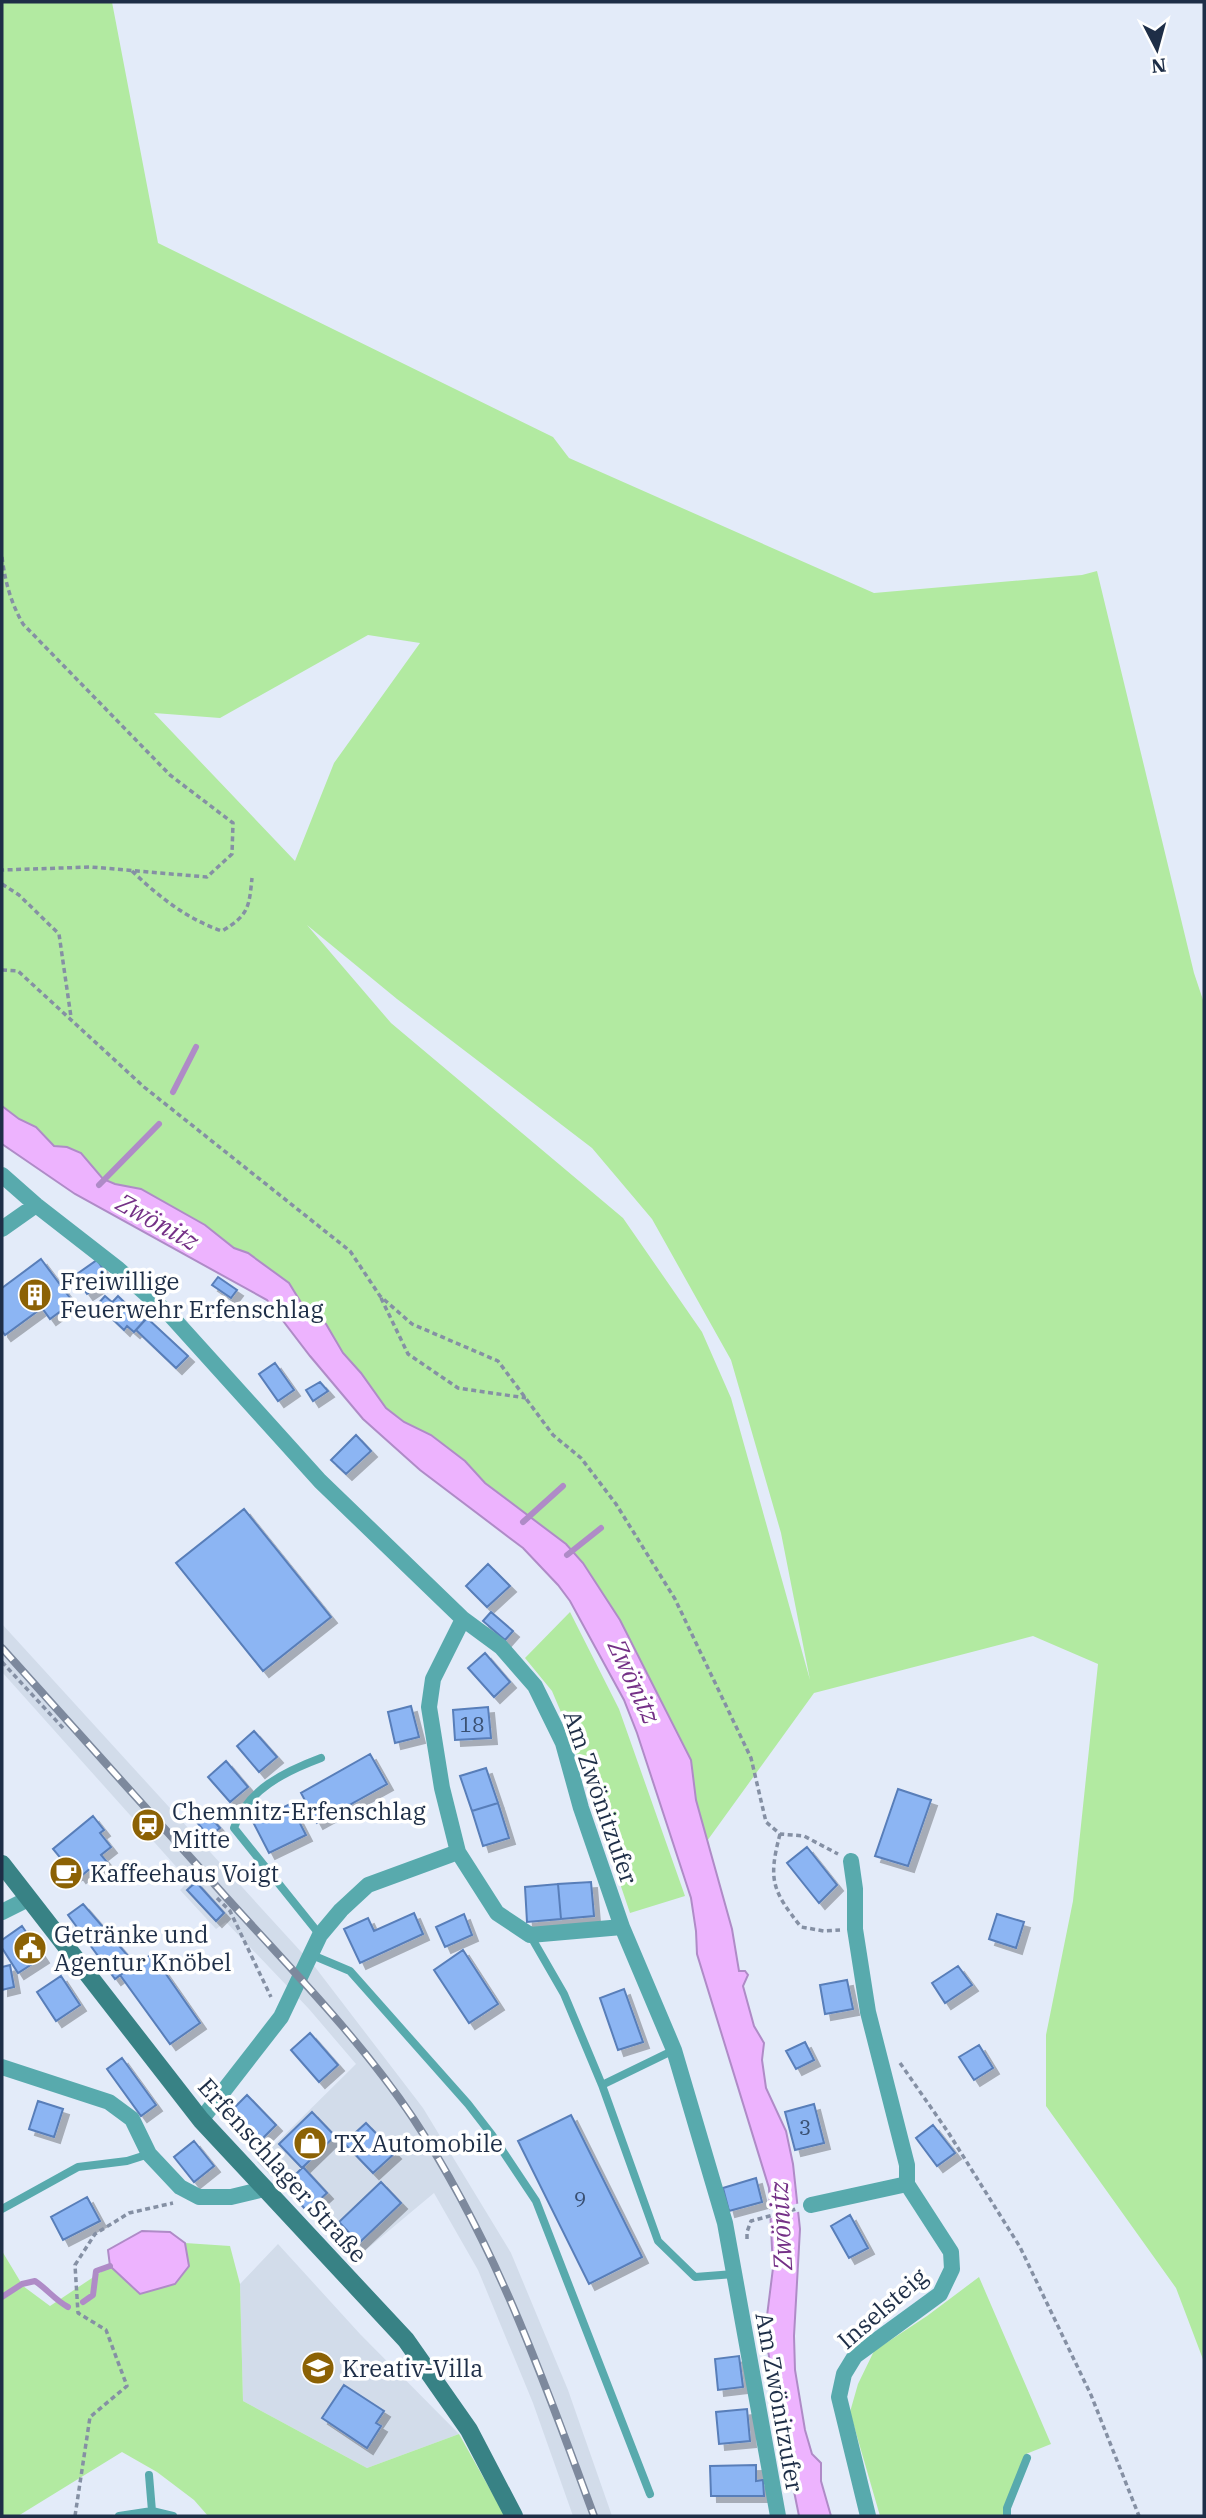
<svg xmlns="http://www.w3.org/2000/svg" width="1206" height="2518" font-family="'IBM Plex Serif',serif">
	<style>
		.built { fill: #d2dcea }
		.green { fill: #b2eaa1; fill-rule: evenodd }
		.water { fill: #edb3fe; stroke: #af8bc7; stroke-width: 2 }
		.pier { fill: #e3ebf9 }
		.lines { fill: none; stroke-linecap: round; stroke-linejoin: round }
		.stream { stroke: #af8bc7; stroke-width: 6 }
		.building { fill: #8cb5f3; stroke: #587eb9; stroke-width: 2; filter: url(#shadow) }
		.path { stroke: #8590a4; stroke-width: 3.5; stroke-dasharray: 5 3.5; stroke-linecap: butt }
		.lane { stroke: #58aaad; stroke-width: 8 }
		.street { stroke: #58aaad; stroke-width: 16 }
		.secondary { stroke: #388285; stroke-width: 18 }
		.rail-casing { stroke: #7d899d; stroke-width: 8 }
		.rail { stroke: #fff; stroke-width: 5; stroke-dasharray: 16; stroke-linecap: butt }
		.labels { text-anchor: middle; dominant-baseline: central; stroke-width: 7; stroke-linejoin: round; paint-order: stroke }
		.number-label { font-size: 21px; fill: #3a5072 }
		.poi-label { font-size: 24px; fill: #1e2e47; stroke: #fff; text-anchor: start }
		.street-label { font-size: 24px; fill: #1e2e47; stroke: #fff }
		.water-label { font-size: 26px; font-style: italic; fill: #743086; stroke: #fff }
	</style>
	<defs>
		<filter id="shadow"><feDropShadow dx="6" dy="6" stdDeviation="0" flood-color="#0004"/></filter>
	</defs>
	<rect width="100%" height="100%" fill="#e3ebf9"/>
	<path class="built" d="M2 1624 315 1967 423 2108 511 2253 568 2390 612 2516H573L533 2403 478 2270 434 2193 355 2259 257 2162 356 2064 309 2009 226 1922 216 1929 180 1890 189 1881 2 1672Z
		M278 2244 360 2334 459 2434 367 2468 243 2401 240 2284Z"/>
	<path class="green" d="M2 2H112L158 243 553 437 569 458 874 593 1082 575 1097 571 1194 973 1204 1003V2362L1176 2288 1046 2106V2035L1073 1901 1098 1664 1033 1636 814 1693 707 1841 696 1800 691 1760 620 1620 583 1563 566 1544 485 1483 465 1461 431 1435 404 1422 386 1408 361 1373 343 1353 326 1324 305 1309 289 1283 248 1253 234 1248 205 1225 141 1189 115 1184 103 1179 96 1170 67 1147 54 1146 36 1127 19 1119 2 1106ZM368 635 420 643 334 763 295 861 154 713 220 718ZM307 925 397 999 592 1148 652 1219 731 1360 781 1533 810 1680 731 1398 702 1332 623 1218 391 1023Z
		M570 1612 619 1709 685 1896 630 1913 566 1724 552 1691 525 1658Z
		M185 2243 230 2246 240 2284 243 2401 367 2468 459 2434 505 2516H208L194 2500 157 2472 122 2452 18 2516H2V2251L23 2286 50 2306 110 2266 140 2294 189 2266Z
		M979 2277 1051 2444 1026 2454 1005 2506V2516H880L850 2412 858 2384 874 2351 927 2316Z"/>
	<path class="water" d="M2 1106 19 1119 36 1127 54 1146 67 1147 81 1153 103 1179 115 1184 141 1189 205 1225 234 1248 248 1253 289 1283 305 1309 326 1324 343 1353 361 1373 386 1408 404 1422 431 1435 465 1461 485 1483 566 1544 583 1563 620 1620 691 1760 696 1800 732 1929 739 1971H745L748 1975 743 1986 754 2026 764 2043 762 2060 766 2088 786 2131 793 2164 800 2229 794 2336 795 2370 805 2430 812 2454 821 2463V2481L831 2516H799L778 2412 765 2332 773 2268 769 2188 697 1954 696 1931 691 1898 637 1733 624 1700 570 1601 558 1585 523 1548 420 1470 363 1419 310 1356 267 1300 75 1194 2 1144Z
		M142 2231 170 2232 185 2243 189 2266 175 2284 140 2294 110 2266 108 2250Z"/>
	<path class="pier" d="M801 2203 802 2211 767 2219V2210Z"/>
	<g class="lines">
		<path class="stream" d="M173 1092 196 1047
			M99 1185 159 1124
			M523 1522 563 1486
			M567 1555 601 1528
			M2 2297 22 2284 35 2281C47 2289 55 2300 68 2307
			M83 2302 93 2295 96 2271 110 2266"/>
	</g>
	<path class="building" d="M41 1259 73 1302 50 1319 42 1308 5 1335 2 1331V1288Z
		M97 1260 110 1279 87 1294 74 1276Z
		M218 1277 237 1290 231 1298 212 1285Z
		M105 1296 112 1302 104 1311 97 1305Z
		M118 1296 144 1321 134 1332 127 1326 124 1330 104 1311Z
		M147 1318 188 1356 176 1368 136 1330Z
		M275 1363 294 1390 278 1401 259 1374Z
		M320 1382 328 1391 313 1401 306 1390Z
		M356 1435 371 1451 346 1474 331 1460Z
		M244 1509 331 1617 263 1671 176 1563Z
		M488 1564 510 1586 487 1607 466 1586Z
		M491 1612 513 1631 505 1640 483 1621Z
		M485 1653 510 1682 494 1697 468 1668Z
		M411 1706 419 1737 395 1743 388 1712Z
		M488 1707 491 1738 455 1740 453 1710Z
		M254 1731 277 1757 259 1772 237 1746Z
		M370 1754 387 1784 317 1823 301 1793Z
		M226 1761 248 1787 230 1802 208 1777Z
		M486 1768 498 1803 472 1811 460 1776Z
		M898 1789 931 1800 908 1866 875 1856Z
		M498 1803 509 1838 483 1846 472 1811Z
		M290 1804 306 1835 269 1853 253 1822Z
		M206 1812 220 1828 209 1837 196 1821Z
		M93 1816 104 1830 100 1833 111 1847 101 1855 107 1862 95 1871 92 1867 80 1877 77 1873 68 1880 57 1866 63 1861 53 1849Z
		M807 1847 837 1885 819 1903 787 1863Z
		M196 1882 224 1913 216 1921 187 1890Z
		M591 1882 594 1916 561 1919 558 1884Z
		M558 1884 561 1919 527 1922 525 1887Z
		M83 1904 135 1964 115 1979 68 1915Z
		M414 1913 423 1934 360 1963 344 1929 368 1918 374 1931Z
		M464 1914 472 1935 445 1947 436 1927Z
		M997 1914 1024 1922 1016 1948 989 1939Z
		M22 1926 43 1957 18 1973 2 1948V1940Z
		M463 1950 498 2004 469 2023 434 1970Z
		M152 1954 200 2023 170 2044 120 1975Z
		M10 1965 14 1987 2 1990V1967Z
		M958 1966 972 1985 945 2003 932 1983Z
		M61 1976 80 2005 56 2021 37 1992Z
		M847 1980 853 2009 825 2014 820 1985Z
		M624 1989 643 2042 618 2050 600 1998Z
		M310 2033 338 2065 319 2082 291 2050Z
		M805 2042 814 2060 796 2069 786 2051Z
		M979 2045 993 2068 974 2080 959 2057Z
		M122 2058 156 2105 141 2116 107 2069Z
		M247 2095 276 2125 257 2144 227 2115Z
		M38 2101 63 2109 54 2137 29 2129Z
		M814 2104 824 2143 795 2150 785 2112Z
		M312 2112 335 2136 302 2168 279 2144Z
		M571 2115 642 2257 589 2284 518 2141Z
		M366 2123 395 2153 373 2173 344 2143Z
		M933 2125 955 2153 937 2166 916 2138Z
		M194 2141 214 2166 194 2182 174 2157Z
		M303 2167 327 2193 307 2211 284 2186Z
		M756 2178 762 2202 729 2211 723 2188Z
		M381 2182 401 2203 359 2243 339 2222Z
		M87 2197 100 2221 63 2240 51 2217Z
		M850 2215 868 2248 849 2258 831 2226Z
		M739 2356 743 2387 718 2390 715 2359Z
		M344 2385 384 2411 376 2423 381 2426 367 2448 322 2418Z
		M747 2409 750 2441 719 2444 716 2412Z
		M756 2465V2481L763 2480 764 2496H711L710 2466Z"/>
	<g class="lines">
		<path class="path" d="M2 557C5 582 11 603 23 624L170 775 233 823 232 854 207 877 91 867 2 870
			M132 871C159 897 187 919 222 931 249 915 249 907 252 878
			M2 884 19 895 59 934 71 1017
			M2 970 18 971 144 1087 350 1251 380 1296 412 1324 498 1361 553 1435 581 1458 616 1504 675 1599 751 1758 766 1822 780 1834 804 1836 838 1854
			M381 1298 408 1354 458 1388 526 1398
			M2 1662 63 1728
			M780 1834C768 1880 772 1890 801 1927L824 1931 840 1930
			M217 1898 230 1911 271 1997
			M900 2063 948 2132 1020 2247 1091 2395 1139 2516
			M747 2239V2232L751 2221 796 2209
			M75 2516 90 2417 127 2386 106 2330 78 2313 75 2265 95 2234 129 2213 173 2203"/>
		<path class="lane" d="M320 1935 234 1828C246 1790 286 1771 321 1758
			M530 1935 564 1994 602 2085 658 2241 695 2277 734 2274
			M312 1955 350 1971 468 2104 492 2135 536 2201 650 2494
			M602 2085 674 2050
			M2 2209 78 2167 127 2161 149 2154
			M149 2475 152 2511
			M119 2516 152 2511 173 2516
			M1007 2516V2508L1027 2458"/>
		<path class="street" d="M2 1175 36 1205 117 1268 171 1316 320 1481 463 1619 501 1647 535 1686 563 1743 581 1808 622 1927 674 2050 725 2223 778 2516
			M2 1229 36 1205
			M463 1619 433 1679 429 1707 442 1788 458 1852 497 1913 530 1935 622 1927
			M851 1861 855 1889V1929L868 2012 907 2165V2184L951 2252 952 2269 940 2294 855 2356 844 2374 839 2397 868 2516
			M2 1912 28 1899
			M2 2067 109 2102 132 2119 149 2154 180 2187 199 2197H231L264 2189
			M201 2120 281 2017 320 1935 341 1910 368 1885 458 1852
			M811 2205 907 2184"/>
		<path class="secondary" d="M2 1864 201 2120 406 2340 469 2430 514 2516"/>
		<defs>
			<path id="rail" d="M2 1648C79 1734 157 1820 234 1906 296 1974 362 2042 413 2118 496 2244 542 2376 594 2516"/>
		</defs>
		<use href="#rail" class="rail-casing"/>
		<use href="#rail" class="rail"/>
	</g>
	<defs>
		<symbol id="building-disc" viewBox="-11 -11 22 22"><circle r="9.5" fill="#8c6205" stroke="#fff"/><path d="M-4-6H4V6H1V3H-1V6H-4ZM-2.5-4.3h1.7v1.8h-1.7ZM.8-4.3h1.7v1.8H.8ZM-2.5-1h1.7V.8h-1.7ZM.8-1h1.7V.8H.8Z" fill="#fff"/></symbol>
		<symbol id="station-disc" viewBox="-11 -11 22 22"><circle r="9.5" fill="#8c6205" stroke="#fff"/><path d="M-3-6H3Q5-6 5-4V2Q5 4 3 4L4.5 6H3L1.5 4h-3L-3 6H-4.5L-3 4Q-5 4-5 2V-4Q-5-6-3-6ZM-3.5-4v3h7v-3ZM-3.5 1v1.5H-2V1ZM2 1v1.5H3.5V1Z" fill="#fff"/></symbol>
		<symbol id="cafe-disc" viewBox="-11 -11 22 22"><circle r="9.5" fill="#8c6205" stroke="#fff"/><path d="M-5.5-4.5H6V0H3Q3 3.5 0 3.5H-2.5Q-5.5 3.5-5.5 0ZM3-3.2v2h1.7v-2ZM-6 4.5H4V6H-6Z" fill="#fff"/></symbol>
		<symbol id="civic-disc" viewBox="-11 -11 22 22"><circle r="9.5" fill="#8c6205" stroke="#fff"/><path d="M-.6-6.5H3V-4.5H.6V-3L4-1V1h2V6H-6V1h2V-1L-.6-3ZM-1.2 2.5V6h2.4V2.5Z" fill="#fff"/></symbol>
		<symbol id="shop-disc" viewBox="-11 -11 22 22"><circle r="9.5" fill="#8c6205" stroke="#fff"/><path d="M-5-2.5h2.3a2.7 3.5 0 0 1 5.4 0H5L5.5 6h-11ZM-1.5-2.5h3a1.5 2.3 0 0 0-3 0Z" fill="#fff"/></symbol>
		<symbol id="school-disc" viewBox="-11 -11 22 22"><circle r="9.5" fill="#8c6205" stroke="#fff"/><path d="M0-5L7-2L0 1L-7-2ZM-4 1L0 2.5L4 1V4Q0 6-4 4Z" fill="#fff"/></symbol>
	</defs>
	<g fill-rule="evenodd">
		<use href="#building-disc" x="16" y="1276" width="38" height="38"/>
		<use href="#station-disc" x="129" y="1806" width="38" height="38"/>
		<use href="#cafe-disc" x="47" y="1854" width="38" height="38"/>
		<use href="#civic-disc" x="11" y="1929" width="38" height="38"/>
		<use href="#shop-disc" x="291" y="2124" width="38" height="38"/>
		<use href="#school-disc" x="299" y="2349" width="38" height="38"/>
	</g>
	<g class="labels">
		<g class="number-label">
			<text x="472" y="1724">18</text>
			<text x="805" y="2127">3</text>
			<text x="580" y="2199">9</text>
		</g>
		<g class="poi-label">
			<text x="60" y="1281">Freiwillige<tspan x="60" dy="28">Feuerwehr Erfenschlag</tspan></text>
			<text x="172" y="1811">Chemnitz-Erfenschlag<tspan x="172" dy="28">Mitte</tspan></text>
			<text x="90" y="1873">Kaffeehaus Voigt</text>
			<text x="54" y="1934">Getränke und<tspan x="54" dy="28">Agentur Knöbel</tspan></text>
			<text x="334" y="2143">TX Automobile</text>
			<text x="342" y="2368">Kreativ-Villa</text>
		</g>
		<g class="street-label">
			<text transform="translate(601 1797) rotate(71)">Am Zwönitzufer</text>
			<text transform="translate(283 2170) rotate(48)">Erfenschlager Straße</text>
			<text transform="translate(882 2308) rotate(-41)">Inselsteig</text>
			<text transform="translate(780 2402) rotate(80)">Am Zwönitzufer</text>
		</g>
		<g class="water-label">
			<text transform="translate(158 1221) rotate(29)">Zwönitz</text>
			<text transform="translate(635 1681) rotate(65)">Zwönitz</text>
			<text transform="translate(780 2226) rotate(-93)">Zwönitz</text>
		</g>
	</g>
	<rect width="1206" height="2518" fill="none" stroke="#1e2e47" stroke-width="7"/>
	<g transform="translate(1157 49) rotate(174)" stroke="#ffffff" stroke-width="5" paint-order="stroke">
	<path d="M0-5L12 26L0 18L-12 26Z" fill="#1e2e47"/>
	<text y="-10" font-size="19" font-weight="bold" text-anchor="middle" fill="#1e2e47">N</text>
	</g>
</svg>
